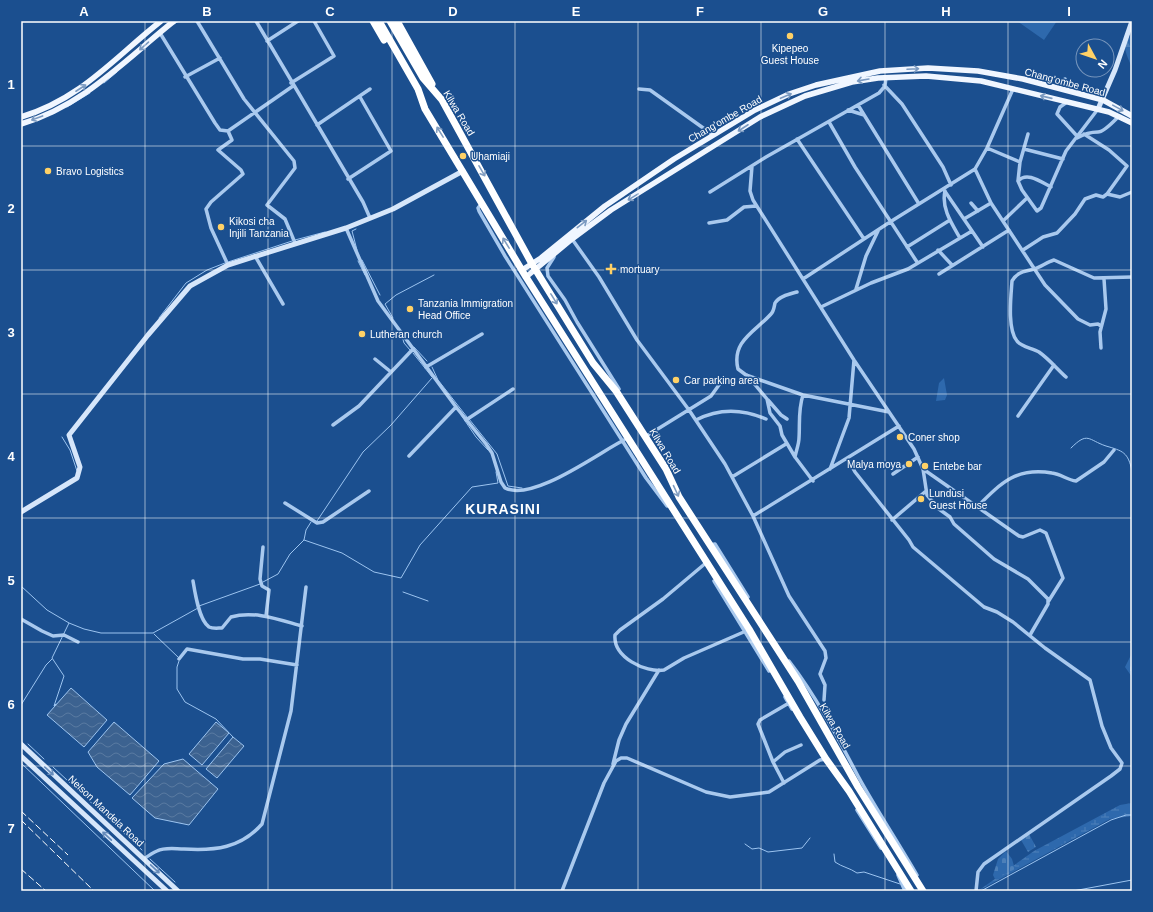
<svg xmlns="http://www.w3.org/2000/svg" width="1153" height="912" font-family="Helvetica,sans-serif">
	<style>
		.green { fill: #2e69ad }
		.forest { fill: url(#forest-firs) }
		.wetland { fill: url(#wetland-marsh) }
		.cemetery { fill: url(#cemetery-stones) }
		.water { fill: url(#water-waves); stroke: #9cc4f0 }
		.lines { fill: none; stroke-linecap: round; stroke-linejoin: round }
		.stream { stroke: #9cc4f0; stroke-width: 1 }
		.street { stroke: #a9c9ee; stroke-width: 3.5 }
		.secondary { stroke: #d6e6fa; stroke-width: 5 }
		.primary { stroke: #f0f6ff; stroke-width: 5.5 }
		.highway { stroke: #fff; stroke-width: 7 }
		.rail { stroke: #fff; stroke-width: 1; stroke-dasharray: 7 3; stroke-linecap: butt }
		.oneway { stroke: #7b9ac1 }
		.oneway2 { stroke: #829ec1 }
		.oneway3 { stroke: #668bba }
		.grid { fill: none; stroke: #fff; stroke-width: 1; stroke-opacity: 0.55 }
		.poi-dot { fill: #ffd166; stroke: #1b4f8f; stroke-width: 1.5 }
		.labels { text-anchor: middle; dominant-baseline: central; stroke-width: 3; stroke-linejoin: round; paint-order: stroke }
		.poi-label { font-size: 10px; fill: #fff; stroke: #1b4f8f; text-anchor: start }
		.street-label { font-size: 10px; fill: #fff; stroke: #1b4f8f }
		.district-label { font-size: 14px; font-weight: bold; letter-spacing: 1px; fill: #fff; stroke: #1b4f8f }
		.neatline { fill: none; stroke: #fff; stroke-width: 1.5 }
		.grid-label { font-size: 13px; text-anchor: middle; font-weight: bold; fill: #fff }
	</style>
	<defs>
		<pattern id="forest-firs" width="22" height="20" patternUnits="userSpaceOnUse"><rect width="22" height="20" fill="#2e69ad"/><path d="M5 1l3.5 6h-7zM16 11l3.5 6h-7z" fill="#4d80b9"/></pattern>
		<pattern id="wetland-marsh" width="20" height="14" patternUnits="userSpaceOnUse"><rect width="20" height="14" fill="#2e69ad"/><path d="M1 5h8M5 5V1M11 12h8M15 12V8" fill="none" stroke="#4d80b9"/></pattern>
		<pattern id="cemetery-stones" width="16" height="16" patternUnits="userSpaceOnUse"><rect width="16" height="16" fill="#2e69ad"/><path d="M2 7V4a2 2 0 0 1 4 0v3zM10 15v-3a2 2 0 0 1 4 0v3z" fill="#4d80b9"/></pattern>
		<pattern id="water-waves" width="16" height="10" patternUnits="userSpaceOnUse"><rect width="16" height="10" fill="#3c6290"/><path d="M0 5q4-4 8 0t8 0" fill="none" stroke="#597aa1"/></pattern>
	</defs>
	<rect width="100%" height="100%" fill="#1b4f8f"/>
	<path class="green" d="M1017 21H1057L1044 40Z
		M944 378 947 395 945 400 936 401 939 383Z"/>
	<path class="forest" d="M1132 35V68C1128 56 1119 45 1132 35Z"/>
	<path class="wetland" d="M1132 803V816L1110 819 978 891 1034 851 1120 805Z"/>
	<path class="cemetery" d="M1132 653V677L1125 667Z
		M1029 834 1036 847 1028 852 1021 840Z
		M1006 851 1012 859 1014 866 1017 868 995 879 993 875 998 859Z"/>
	<path class="water" d="M71 688 107 720 84 747 47 715Z
		M114 722 159 761 130 795 97 767 88 752Z
		M216 722 229 733 202 765 189 754Z
		M233 737 244 746 217 778 206 769Z
		M183 759 218 789 189 825 155 818 132 798 164 764Z"/>
	<g class="lines">
		<path class="stream" d="M174 24 179 21
			M104 83 117 72
			M67 107 90 93
			M356 229 352 231 357 250
			M295 240 325 232
			M362 260 380 295
			M358 261 365 275
			M228 262 292 241
			M159 318 186 283 207 270 225 263
			M393 318 385 304 396 295 434 275
			M402 336 404 343 410 350
			M414 347 427 361
			M413 353 432 377
			M432 367 438 380 467 417
			M461 415 476 437 488 450
			M469 419 497 454 508 486 522 488
			M62 437 70 450 77 471
			M1071 448C1088 431 1088 440 1106 446 1123 451 1128 452 1132 471
			M317 521 363 452 391 425 432 378
			M304 540 342 553 374 572 401 578 420 545 472 487 498 483 496 472
			M263 582 278 574 290 554 304 540 306 530 311 522
			M21 586 47 610 69 623 52 658 64 676 54 706 56 704
			M403 592 428 601
			M199 606 260 584
			M69 623 84 629 101 633H153L198 608
			M154 634 179 658
			M179 661 177 667V689L185 702 216 719 233 737
			M21 705 46 665 52 659
			M28 744 44 759
			M21 763 155 891
			M53 767 142 850
			M745 844 752 849 759 848 768 852 802 848 810 838
			M834 854 835 862C842 867 850 868 857 873L864 872 900 884
			M150 859 175 882
			M981 891 1111 820 1126 815H1132
			M1073 891 1132 880"/>
		<path class="street" d="M197 21 244 99 294 161 295 168 267 205 285 219 295 243
			M256 21 363 202 370 218
			M160 33 215 123 220 130 228 131 293 86
			M267 41 298 21
			M185 77 220 58
			M1065 79 1068 91
			M291 83 334 56 314 21
			M884 85 902 104 943 167 951 185
			M639 89 650 90 713 135
			M1067 102 1060 107 1057 114 1077 136
			M858 105 919 204
			M848 110 864 115
			M829 122 855 167 917 262
			M317 125 370 89
			M1028 134 1020 162 1018 181 1022 190 1037 211 1041 208 1066 151 1098 109
			M1077 138C1084 134 1090 132 1098 132 1104 132 1114 121 1119 116
			M797 139 864 239
			M987 148 1020 162
			M1024 149 1063 159
			M752 166 750 191 753 200 854 360 914 449 923 469 927 495 939 509 950 517 954 524 994 559 1028 579 1048 599V604L1030 635
			M975 169 991 203 1045 285 1078 319 1090 325 1098 324 1101 326
			M348 179 391 151 360 97
			M1018 181C1027 171 1041 182 1051 187
			M944 190 983 247
			M945 191C941 208 952 224 960 238
			M710 192 766 157 879 93 885 86 886 77
			M1107 194 1120 197 1132 192
			M971 203 978 211
			M481 204 478 208 479 211 505 256 646 478 667 506
			M964 219 991 203
			M1003 221 1027 198
			M709 223 727 220 744 207 756 206
			M346 228 378 301 456 407 486 444 492 453 501 482 505 488C533 502 598 453 624 440
			M572 239 599 277 637 340 689 410 725 464 753 516 789 596 825 651 826 658 820 674 825 685 824 700
			M907 247 950 220
			M938 250 952 265
			M1023 250 1043 237 1057 233 1075 214 1085 199 1096 195 1103 197 1107 194 1127 166 1109 150 1084 134
			M255 256 283 304
			M554 257 547 268 548 276 565 300 577 322 619 389
			M228 265 211 228 206 209 211 202 243 174 241 170 218 150 232 140 228 131
			M939 274 1009 230
			M803 279 890 222 975 169 987 148 1013 89
			M856 289 866 256 878 231
			M797 292C790 294 779 296 775 303 774 307 774 311 771 314 756 331 731 341 738 369L746 375 803 395 889 412
			M821 307 871 283 908 269 972 231
			M1101 348 1100 332 1106 309 1104 279
			M375 359 391 372
			M426 367 482 334
			M747 375 767 399 770 413 780 426 782 435 795 457
			M1066 377C1057 369 1049 359 1039 352 1032 348 1021 347 1017 341 1007 329 1011 296 1012 281 1018 271 1024 272 1034 269 1041 267 1047 262 1054 260L1094 278 1132 277
			M803 395C798 410 800 423 799 438 799 444 796 451 795 457L813 481
			M768 400 781 415 787 419
			M1018 416 1054 365
			M466 420 513 389
			M696 420C719 408 743 409 766 419
			M333 425 359 406 413 349
			M648 435 711 396 724 378
			M409 456 456 407
			M847 458 855 472 909 540 913 547 984 607 997 612 1013 622 1045 648 1090 680 1102 726 1111 748 1122 763 1120 769 1111 776 984 864 978 872 976 891
			M830 469 849 418 854 360
			M923 469 1019 536 1023 537 1040 530 1046 533 1063 578 1048 602
			M893 474 918 457
			M732 477 786 444
			M285 503 317 523 323 522 369 491
			M977 507C1001 483 1016 467 1052 473 1061 474 1067 480 1076 481L1104 462 1114 450
			M753 516 899 426
			M892 520 926 491
			M710 545 715 544 748 597
			M263 547 260 579 262 586 269 590 266 616
			M707 562 663 599 620 630 615 635C613 657 645 673 664 670L684 658 746 631
			M193 581C195 593 199 620 209 627 213 629 218 628 222 628L231 617C254 610 280 620 302 626
			M714 581 769 671
			M21 619 42 631 53 636 64 635 78 642
			M179 659 187 649 243 659H260L297 665
			M789 661C816 696 837 736 858 776 876 809 898 842 917 875
			M785 697 792 709
			M773 762 785 752 801 745
			M613 764 619 740 626 724 659 670
			M784 783 773 762 758 724 760 720 789 703
			M857 810 881 848
			M144 859C148 856 152 853 157 851 165 847 175 849 184 849 215 851 241 848 262 824L291 711 306 587
			M898 875 905 891
			M562 891 604 783 616 761 621 758H627L706 792 730 797 769 792 820 760 826 759"/>
		<path class="secondary" d="M1098 109 1115 70 1132 21
			M21 512 77 478 80 467 69 435 148 335 190 286 228 265 346 228 393 209 463 171
			M21 744 178 891
			M21 756 167 891"/>
		<path class="primary" d="M21 117C81 99 114 58 161 21
			M21 124C83 106 125 60 174 21
			M522 270 541 258 605 206 674 159 755 110 789 94 816 85 880 71 928 68 978 71 1023 79 1103 100 1132 116
			M526 277 572 239 611 210 760 117 805 96 852 82 878 78 926 76 981 81 1109 112 1132 123"/>
		<path class="highway" d="M373 21 384 40
			M379 21 418 89 425 109 526 277 749 629 800 717 826 759 849 791 911 891
			M390 21 423 78 442 100 532 264 593 363 616 391 666 469 679 497 798 681 858 787 923 891
			M397 21 432 84"/>
		<path class="rail" d="M21 811 68 855
			M21 820 94 891
			M21 869 46 891"/>
	</g>
	<defs><path id="oneway-shaft" d="M-6 0H5M1.5-3L5.5 0L1.5 3" fill="none" stroke-width="1.6" stroke-linecap="round" stroke-linejoin="round"/></defs>
	<g class="oneway">
		<use href="#oneway-shaft" transform="translate(144 46) rotate(139)"/>
		<use href="#oneway-shaft" transform="translate(913 69) rotate(-3)"/>
		<use href="#oneway-shaft" transform="translate(863 80) rotate(170)"/>
		<use href="#oneway-shaft" transform="translate(81 88) rotate(-33)"/>
		<use href="#oneway-shaft" transform="translate(786 96) rotate(-23)"/>
		<use href="#oneway-shaft" transform="translate(1046 97) rotate(-167)"/>
		<use href="#oneway-shaft" transform="translate(1118 108) rotate(29)"/>
		<use href="#oneway-shaft" transform="translate(37 118) rotate(160)"/>
		<use href="#oneway-shaft" transform="translate(743 128) rotate(147)"/>
		<use href="#oneway-shaft" transform="translate(633 197) rotate(149)"/>
		<use href="#oneway-shaft" transform="translate(582 224) rotate(-38)"/>
	</g>
	<g class="oneway2">
		<use href="#oneway-shaft" transform="translate(440 132) rotate(-122)"/>
		<use href="#oneway-shaft" transform="translate(482 171) rotate(60)"/>
		<use href="#oneway-shaft" transform="translate(506 243) rotate(-122)"/>
		<use href="#oneway-shaft" transform="translate(554 299) rotate(58)"/>
		<use href="#oneway-shaft" transform="translate(676 491) rotate(65)"/>
	</g>
	<g class="oneway3">
		<use href="#oneway-shaft" transform="translate(49 771) rotate(43)"/>
		<use href="#oneway-shaft" transform="translate(107 836) rotate(-137)"/>
		<use href="#oneway-shaft" transform="translate(155 869) rotate(43)"/>
	</g>
	<path class="grid" d="M145 21V891M268 21V891M392 21V891M515 21V891M638 21V891M761 21V891M885 21V891M1008 21V891M21 146H1132M21 270H1132M21 394H1132M21 518H1132M21 642H1132M21 766H1132"/>
	<g class="poi-dot">
		<circle cx="790" cy="36" r="4"/>
		<circle cx="463" cy="156" r="4"/>
		<circle cx="48" cy="171" r="4"/>
		<circle cx="221" cy="227" r="4"/>
		<path d="M609 263h4v4h4v4h-4v4h-4v-4h-4v-4h4z"/>
		<circle cx="410" cy="309" r="4"/>
		<circle cx="362" cy="334" r="4"/>
		<circle cx="676" cy="380" r="4"/>
		<circle cx="900" cy="437" r="4"/>
		<circle cx="909" cy="464" r="4"/>
		<circle cx="925" cy="466" r="4"/>
		<circle cx="921" cy="499" r="4"/>
	</g>
	<g class="labels">
		<g class="poi-label">
			<text x="790" y="48" text-anchor="middle">Kipepeo<tspan x="790" dy="12">Guest House</tspan></text>
			<text x="471" y="156">Uhamiaji</text>
			<text x="56" y="171">Bravo Logistics</text>
			<text x="229" y="221">Kikosi cha<tspan x="229" dy="12">Injili Tanzania</tspan></text>
			<text x="620" y="269">mortuary</text>
			<text x="418" y="303">Tanzania Immigration<tspan x="418" dy="12">Head Office</tspan></text>
			<text x="370" y="334">Lutheran church</text>
			<text x="684" y="380">Car parking area</text>
			<text x="908" y="437">Coner shop</text>
			<text x="901" y="464" text-anchor="end">Malya moya</text>
			<text x="933" y="466">Entebe bar</text>
			<text x="929" y="493">Lundusi<tspan x="929" dy="12">Guest House</tspan></text>
		</g>
		<g class="street-label">
			<text transform="translate(1065 82) rotate(15)">Chang'ombe Road</text>
			<text transform="translate(459 113) rotate(59)">Kilwa Road</text>
			<text transform="translate(725 119) rotate(-30)">Chang'ombe Road</text>
			<text transform="translate(665 451) rotate(59)">Kilwa Road</text>
			<text transform="translate(835 726) rotate(60)">Kilwa Road</text>
			<text transform="translate(106 811) rotate(43)">Nelson Mandela Road</text>
		</g>
		<g class="district-label">
			<text x="503" y="509">KURASINI</text>
		</g>
	</g>
	<rect width="1153" height="912" fill="none" stroke="#1b4f8f" stroke-width="44"/>
	<g transform="translate(1095 58) rotate(130)"><circle r="19" fill="#1b4f8f" stroke="#7695bc"/>
	<path d="M0-3L7 15L0 10L-7 15Z" fill="#ffd166"/>
	<text y="-6" font-size="11" font-weight="bold" text-anchor="middle" fill="#ffffff">N</text>
	</g>
	<rect x="22" y="22" width="1109" height="868" class="neatline"/>
	<g class="grid-label">
		<text x="84" y="16">A</text>
		<text x="207" y="16">B</text>
		<text x="330" y="16">C</text>
		<text x="453" y="16">D</text>
		<text x="576" y="16">E</text>
		<text x="700" y="16">F</text>
		<text x="823" y="16">G</text>
		<text x="946" y="16">H</text>
		<text x="1069" y="16">I</text>
		<text x="11" y="89">1</text>
		<text x="11" y="213">2</text>
		<text x="11" y="337">3</text>
		<text x="11" y="461">4</text>
		<text x="11" y="585">5</text>
		<text x="11" y="709">6</text>
		<text x="11" y="833">7</text>
	</g>
</svg>
